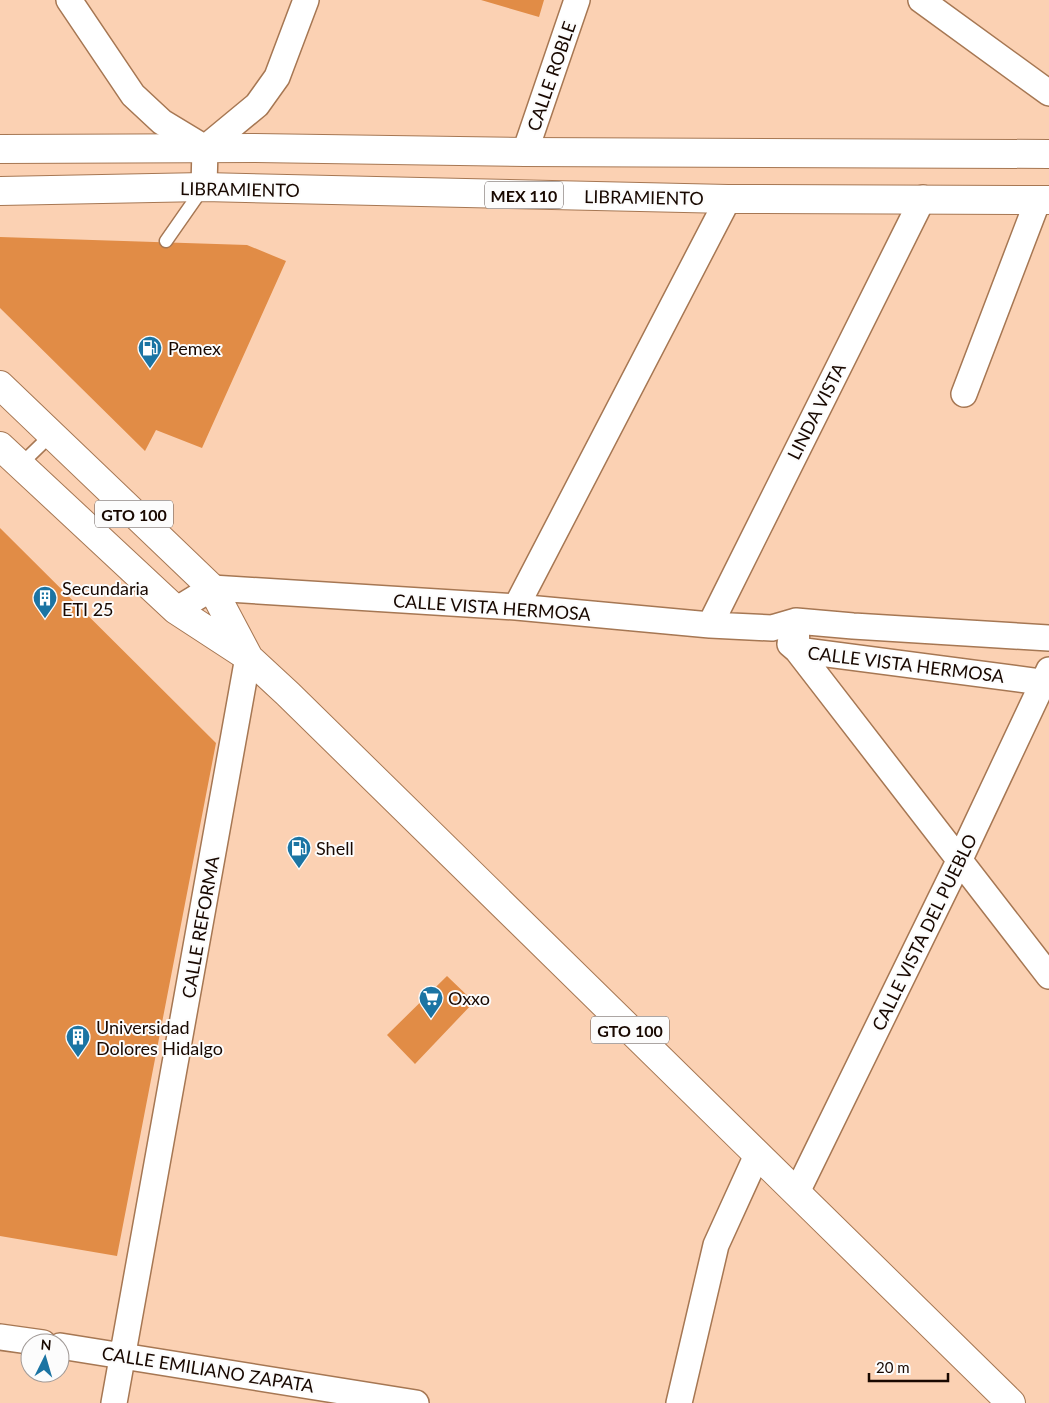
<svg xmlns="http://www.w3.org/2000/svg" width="1049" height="1403" font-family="Lato,sans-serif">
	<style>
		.building { fill: #e18c46 }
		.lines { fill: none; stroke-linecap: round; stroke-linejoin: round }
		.lane-casing { stroke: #a67753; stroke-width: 15 }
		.street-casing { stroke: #a67753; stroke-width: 28 }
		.primary-casing { stroke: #a67753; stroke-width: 30 }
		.lane { stroke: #fff; stroke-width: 12 }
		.street { stroke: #fff; stroke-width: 25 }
		.primary { stroke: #fff; stroke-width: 28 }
		.labels { text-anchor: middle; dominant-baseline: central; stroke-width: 4; stroke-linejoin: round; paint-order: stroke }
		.shield { fill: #fcfcfc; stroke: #5c514c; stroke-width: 1 }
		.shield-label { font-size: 16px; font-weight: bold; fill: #180800 }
		.street-label { font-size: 18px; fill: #180800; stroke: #fcfcfc }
		.poi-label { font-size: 18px; fill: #180800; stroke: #fcfcfc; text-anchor: start }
	</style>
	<rect width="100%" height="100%" fill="#fbd1b3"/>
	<path class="building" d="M481 0H544L539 17Z
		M0 237 247 245 286 261 202 448 156 430 145 451 0 308Z
		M0 528 216 743 117 1256 0 1236Z
		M447 976 474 1002 415 1064 387 1035Z"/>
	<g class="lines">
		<defs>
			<path id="lane" d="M166 241 203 188
				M20 465 52 434"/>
			<path id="street" d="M69 0 133 95 162 122 205 148
				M921 0 1049 93
				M205 148 257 105 277 77 306 0
				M525 152 577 0
				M204 187 205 148
				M964 394 1038 200
				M516 607 728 199
				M176 610 212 588 516 607 710 625 772 628 796 621 853 626 1049 638
				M796 621 797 650 1049 976
				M710 625 923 198
				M790 644 797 650 1049 683
				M797 1192 959 861 1049 670
				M0 1337 43 1343
				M60 1346 416 1403
				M114 1403 248 657
				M679 1403 716 1245 757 1155"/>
			<path id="primary" d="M0 149 255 148 525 152 1049 154
				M0 191 204 187 728 199 1049 200
				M0 385 212 588 248 656
				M0 446 176 610 248 657 288 694 1011 1403"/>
		</defs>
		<use href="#lane" class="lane-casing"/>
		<use href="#street" class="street-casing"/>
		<use href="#primary" class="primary-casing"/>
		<use href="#lane" class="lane"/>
		<use href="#street" class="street"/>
		<use href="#primary" class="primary"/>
	</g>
	<defs>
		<symbol id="fuel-pin" viewBox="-11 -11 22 30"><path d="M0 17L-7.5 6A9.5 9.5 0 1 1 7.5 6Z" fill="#1b74a3" stroke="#fcfcfc"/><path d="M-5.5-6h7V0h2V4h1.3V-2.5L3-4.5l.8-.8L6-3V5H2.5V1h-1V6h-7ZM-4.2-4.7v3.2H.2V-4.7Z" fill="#fff"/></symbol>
		<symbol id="building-pin" viewBox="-11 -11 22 30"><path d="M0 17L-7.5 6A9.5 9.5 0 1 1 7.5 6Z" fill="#1b74a3" stroke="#fcfcfc"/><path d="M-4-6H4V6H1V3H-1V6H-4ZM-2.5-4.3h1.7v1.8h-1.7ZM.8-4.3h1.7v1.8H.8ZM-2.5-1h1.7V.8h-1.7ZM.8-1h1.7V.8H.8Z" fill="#fff"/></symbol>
		<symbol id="supermarket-pin" viewBox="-11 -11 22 30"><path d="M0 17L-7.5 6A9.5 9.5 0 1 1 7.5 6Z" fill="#1b74a3" stroke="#fcfcfc"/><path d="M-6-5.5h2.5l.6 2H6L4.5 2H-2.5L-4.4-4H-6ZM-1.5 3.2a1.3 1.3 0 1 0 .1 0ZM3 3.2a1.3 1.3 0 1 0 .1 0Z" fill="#fff"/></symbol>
	</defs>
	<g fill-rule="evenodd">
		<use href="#fuel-pin" x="136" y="334" width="28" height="38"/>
		<use href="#building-pin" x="31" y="584" width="28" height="38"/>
		<use href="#fuel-pin" x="285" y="834" width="28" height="38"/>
		<use href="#supermarket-pin" x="417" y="984" width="28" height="38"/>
		<use href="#building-pin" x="64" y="1023" width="28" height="38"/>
	</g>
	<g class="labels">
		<g class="shield">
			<rect x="485" y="181.5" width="78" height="27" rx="4"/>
			<rect x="95" y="500.5" width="78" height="27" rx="4"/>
			<rect x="591" y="1016.5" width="78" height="27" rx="4"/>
		</g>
		<g class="shield-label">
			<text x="524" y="195">MEX 110</text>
			<text x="134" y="514">GTO 100</text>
			<text x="630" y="1030">GTO 100</text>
		</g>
		<g class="street-label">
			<text transform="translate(551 76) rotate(-71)">CALLE ROBLE</text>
			<text transform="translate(240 189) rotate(1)">LIBRAMIENTO</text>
			<text transform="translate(644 197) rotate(1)">LIBRAMIENTO</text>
			<text transform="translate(816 411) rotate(-63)">LINDA VISTA</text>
			<text transform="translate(492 607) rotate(4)">CALLE VISTA HERMOSA</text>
			<text transform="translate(906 664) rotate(7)">CALLE VISTA HERMOSA</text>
			<text transform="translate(200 927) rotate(-80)">CALLE REFORMA</text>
			<text transform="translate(924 932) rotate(-64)">CALLE VISTA DEL PUEBLO</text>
			<text transform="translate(208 1369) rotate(9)">CALLE EMILIANO ZAPATA</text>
		</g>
		<g class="poi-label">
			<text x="168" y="348">Pemex</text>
			<text x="62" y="588">Secundaria<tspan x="62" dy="21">ETI 25</tspan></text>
			<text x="316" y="848">Shell</text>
			<text x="448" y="998">Oxxo</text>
			<text x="96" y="1027">Universidad<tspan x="96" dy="21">Dolores Hidalgo</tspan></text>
		</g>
	</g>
	<g transform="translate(45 1358) rotate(5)"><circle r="24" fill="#fcfcfc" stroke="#a19a97"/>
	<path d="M0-4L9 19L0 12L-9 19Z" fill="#1b74a3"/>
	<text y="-8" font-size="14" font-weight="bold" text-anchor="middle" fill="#180800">N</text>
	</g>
	<path d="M869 1373v8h79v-8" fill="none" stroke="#180800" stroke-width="2.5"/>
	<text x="876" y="1373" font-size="15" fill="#180800" stroke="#fcfcfc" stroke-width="4" paint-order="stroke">20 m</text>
</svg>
